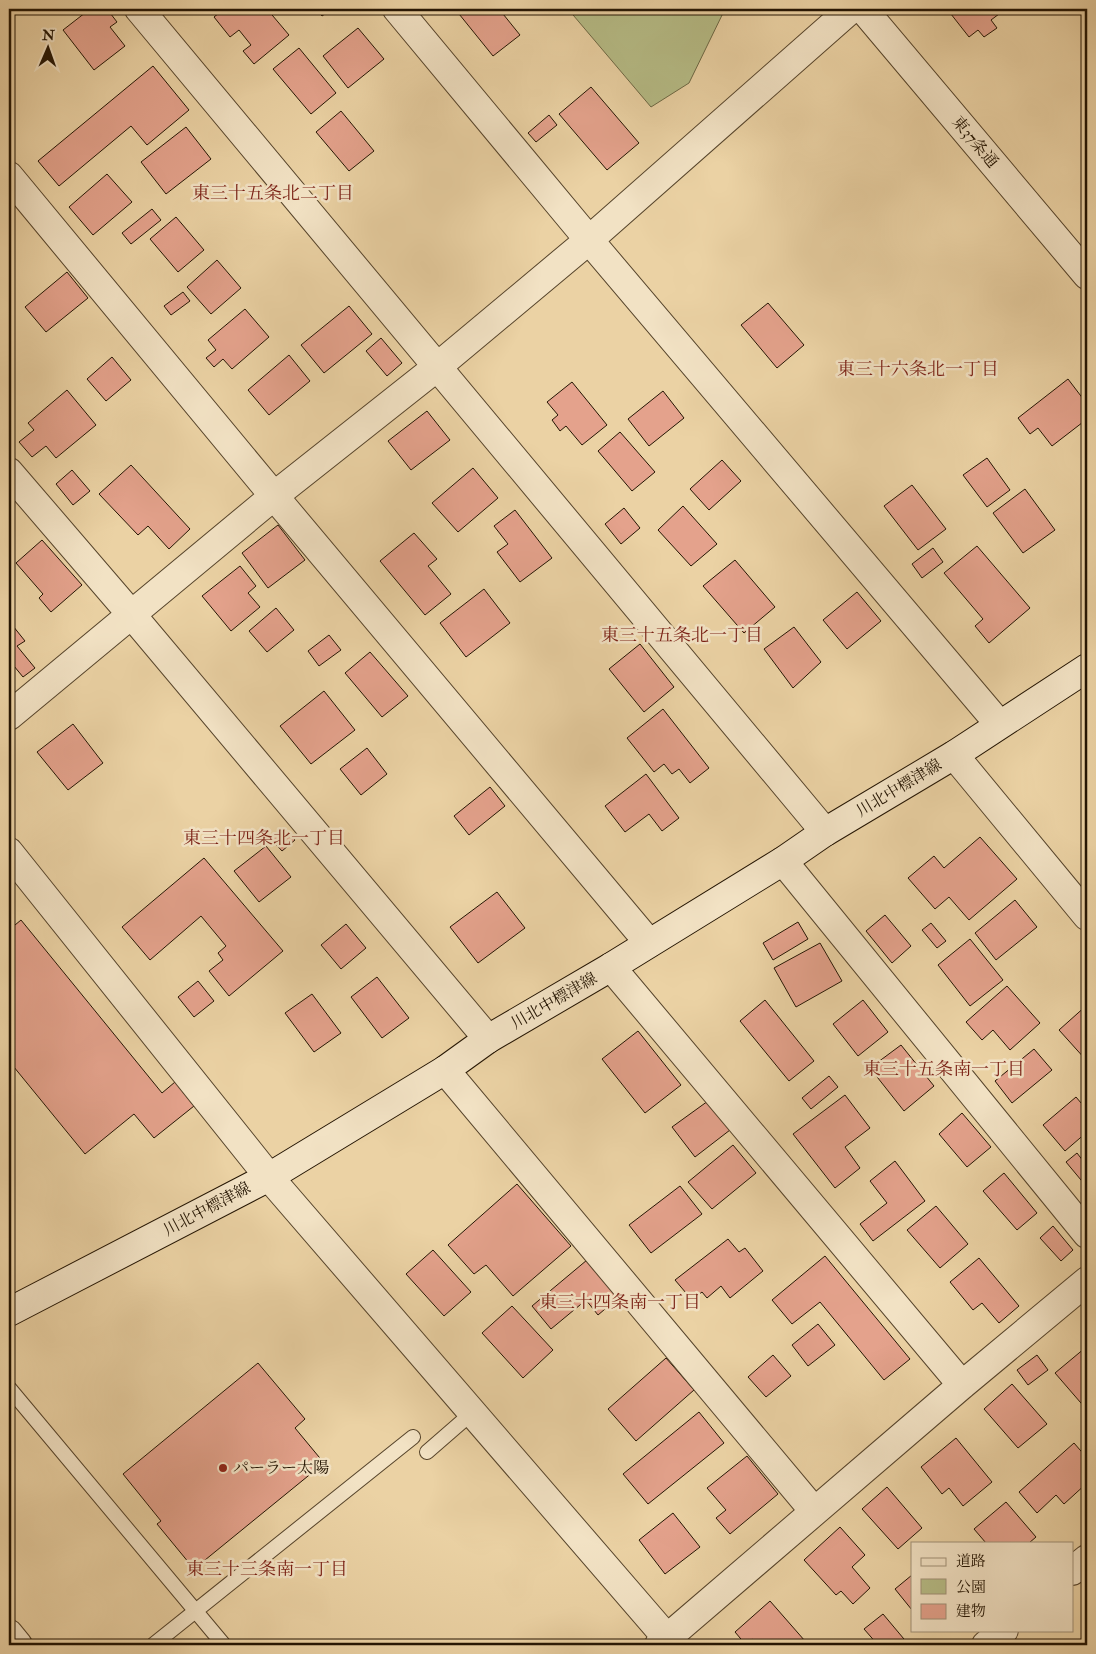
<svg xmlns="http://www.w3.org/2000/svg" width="1096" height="1654" font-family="'IM FELL Double Pica','Noto Serif JP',serif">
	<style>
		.green { fill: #b6bc86; stroke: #6d6844 }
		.building { fill: #e4a28c; stroke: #241503 }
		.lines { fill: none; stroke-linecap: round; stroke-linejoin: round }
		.service-casing { stroke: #56442b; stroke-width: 16 }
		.minor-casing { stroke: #56442b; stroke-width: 30 }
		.secondary-casing { stroke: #241503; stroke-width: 30 }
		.service { stroke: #f2e2c4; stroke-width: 14 }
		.minor { stroke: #f2e2c4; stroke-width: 28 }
		.secondary { stroke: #f2e2c4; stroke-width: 28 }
		.poi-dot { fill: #8f2418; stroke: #f2e2c4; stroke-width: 2 }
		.labels { text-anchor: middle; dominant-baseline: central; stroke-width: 5; stroke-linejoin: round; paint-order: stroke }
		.street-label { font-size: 16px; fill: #241503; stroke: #f2e2c4 }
		.poi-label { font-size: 16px; fill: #241503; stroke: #f2e2c4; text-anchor: start }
		.neighbourhood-label { font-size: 18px; fill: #7a1f14; stroke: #f2e2c4 }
	</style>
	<rect width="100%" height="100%" fill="#ebd2a4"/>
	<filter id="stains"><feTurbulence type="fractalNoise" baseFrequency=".004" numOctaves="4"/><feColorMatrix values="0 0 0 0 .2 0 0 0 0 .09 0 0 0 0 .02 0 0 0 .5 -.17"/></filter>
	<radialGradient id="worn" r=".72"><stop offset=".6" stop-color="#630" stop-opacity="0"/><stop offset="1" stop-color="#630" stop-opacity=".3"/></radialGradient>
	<path class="green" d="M568 9H725L689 83 651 107Z"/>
	<path class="building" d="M90 9H107L117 22 110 27 125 46 94 70 63 30Z
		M224 9H267L289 35 254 64 243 51 251 45 239 30 230 37 214 17Z
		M316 9H332L322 16Z
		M455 9H499L520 35 493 56Z
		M947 9H1001L1003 11 991 20 997 28 984 37 978 30 969 37Z
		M358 28 384 59 348 88 323 56Z
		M299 48 336 93 311 114 273 69Z
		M153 66 189 110 147 145 131 126 59 186 38 161Z
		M591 87 639 143 607 170 559 114Z
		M341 111 374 151 349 171 316 132Z
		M549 115 557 125 536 142 528 133Z
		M186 127 211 159 166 194 141 162Z
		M107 174 132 202 93 235 69 207Z
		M152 209 161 220 131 244 122 233Z
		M176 217 204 250 178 272 150 239Z
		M217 260 241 288 211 314 187 287Z
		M67 272 88 298 46 332 25 307Z
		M183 292 190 301 171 315 164 306Z
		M768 303 804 345 777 368 741 325Z
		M349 306 372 334 324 373 301 345Z
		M245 309 269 337 232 369 223 359 214 367 206 358 216 350 208 340Z
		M381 338 402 363 387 376 366 351Z
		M289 355 310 381 269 415 248 390Z
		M112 357 131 380 106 401 87 379Z
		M1068 379 1087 404V419L1052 446 1038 428 1030 434 1018 418Z
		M572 382 607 425 582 445 566 426 560 431 552 420 558 415 547 402Z
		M67 390 96 425 56 458 46 446 32 457 19 442 34 430 28 423Z
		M663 391 684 418 649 446 628 419Z
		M427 411 450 440 411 470 388 441Z
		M620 432 655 472 632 491 598 451Z
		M987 458 1010 490 987 507 963 475Z
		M722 460 741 481 709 510 690 489Z
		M131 465 190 529 169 549 148 526 138 535 99 494Z
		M473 468 498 498 458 532 432 503Z
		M72 470 90 491 73 505 56 484Z
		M912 485 946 529 918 550 884 506Z
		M1025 489 1055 530 1023 553 993 513Z
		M683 506 717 544 691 566 658 530Z
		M624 508 640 528 621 544 605 524Z
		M515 510 552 558 520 582 497 552 508 544 494 526Z
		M278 525 305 560 268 588 242 553Z
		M414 533 437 559 428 566 451 594 425 615 380 561Z
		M42 540 82 585 51 612 39 598 43 594 16 563Z
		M977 546 1030 608 989 643 975 626 983 619 944 573Z
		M933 548 943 562 922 578 912 564Z
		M735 560 775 607 744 633 703 586Z
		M240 566 256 586 248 593 260 607 231 631 202 596Z
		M484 589 510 623 466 657 440 623Z
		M857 592 881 621 847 649 823 620Z
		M276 608 294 630 267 652 249 631Z
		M9 621 25 641 17 646 35 668 23 677 9 660Z
		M794 627 821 662 793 688 764 649Z
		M329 635 341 650 319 666 308 651Z
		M640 644 674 687 644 712 609 669Z
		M370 652 408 696 382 717 345 673Z
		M324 691 355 730 311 764 280 726Z
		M663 709 709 768 690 783 679 769 672 774 664 764 654 772 627 738Z
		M73 724 103 763 68 790 37 752Z
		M367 748 387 774 361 795 340 769Z
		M646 774 679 818 662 831 649 814 625 832 605 806Z
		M490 787 505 806 469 835 454 816Z
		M284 828 295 840 282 851 271 839Z
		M980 837 1017 879 969 920 949 897 935 909 908 878 934 856 944 868Z
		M266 846 291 877 259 902 234 871Z
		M204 858 283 951 229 996 209 971 223 960 218 953 226 946 201 916 150 960 122 927Z
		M497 892 525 928 478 963 450 927Z
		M1015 900 1037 927 996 960 975 933Z
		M885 915 911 946 892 963 866 931Z
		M21 920 162 1093 175 1082 194 1106 154 1138 134 1114 85 1154 9 1061V930Z
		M798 922 808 939 773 960 763 943Z
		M931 923 946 941 937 948 922 930Z
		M346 924 366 948 341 969 321 945Z
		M970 939 1003 980 970 1006 938 965Z
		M820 943 842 981 796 1007 774 968Z
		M377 977 409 1018 382 1038 351 997Z
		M198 981 214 1001 194 1017 178 997Z
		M1007 986 1040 1023 1010 1050 993 1030 982 1040 966 1022Z
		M312 994 341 1033 314 1052 285 1013Z
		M765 1000 814 1061 789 1081 740 1021Z
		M863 1000 888 1032 858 1056 833 1024Z
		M1087 1005V1059L1086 1060 1059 1030Z
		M638 1031 681 1085 645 1113 602 1059Z
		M901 1045 934 1086 904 1111 870 1068Z
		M1034 1049 1052 1070 1012 1103 995 1081Z
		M829 1076 838 1087 811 1109 802 1098Z
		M845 1095 870 1128 845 1147 860 1168 835 1188 793 1134Z
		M1076 1097 1087 1110V1132L1065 1151 1043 1125Z
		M708 1101 730 1130 695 1157 672 1127Z
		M962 1113 991 1147 967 1167 939 1134Z
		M733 1145 756 1173 712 1209 688 1182Z
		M1077 1153 1087 1166 1086 1186 1066 1162Z
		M895 1161 925 1201 873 1241 860 1224 887 1203 870 1181Z
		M1004 1173 1037 1213 1017 1230 983 1191Z
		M517 1184 571 1246 513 1296 486 1265 474 1274 448 1245Z
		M680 1186 702 1214 651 1253 629 1225Z
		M936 1206 968 1244 940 1268 907 1230Z
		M1053 1226 1073 1250 1061 1261 1040 1238Z
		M728 1239 739 1252 745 1248 763 1271 730 1298 721 1286 707 1298 702 1292 692 1300 675 1280Z
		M433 1250 471 1292 444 1316 406 1274Z
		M825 1256 910 1359 884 1380 820 1302 792 1324 772 1300Z
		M979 1258 1019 1306 999 1323 982 1303 973 1310 950 1282Z
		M587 1260 618 1298 598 1315 586 1300 551 1329 532 1306Z
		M512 1306 553 1350 523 1378 482 1333Z
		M818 1324 835 1345 808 1366 792 1345Z
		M1085 1348 1087 1350V1410L1055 1373Z
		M773 1355 791 1376 766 1397 748 1377Z
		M1037 1355 1048 1370 1028 1385 1017 1370Z
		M666 1358 694 1390 636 1441 608 1409Z
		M258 1363 305 1419 295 1428 324 1463 194 1569 157 1524 161 1521 123 1474Z
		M1012 1384 1047 1424 1018 1448 984 1409Z
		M699 1412 724 1443 648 1504 623 1474Z
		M956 1438 992 1482 963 1506 949 1488 942 1494 921 1467Z
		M1074 1443 1087 1458V1483L1064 1504 1056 1495 1037 1513 1019 1492Z
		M747 1456 778 1494 730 1534 716 1518 726 1510 707 1488Z
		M887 1487 922 1528 898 1549 862 1509Z
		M1006 1502 1036 1537 1029 1543H986L974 1529Z
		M673 1513 700 1547 665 1574 639 1540Z
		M840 1527 865 1555 852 1567 870 1588 853 1604 841 1591 836 1595 804 1560Z
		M912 1575V1610L895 1589Z
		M770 1601 805 1641 800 1645H759L753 1639 746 1645 735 1632Z
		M883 1614 909 1645H878L864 1629Z"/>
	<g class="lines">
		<defs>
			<path id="service" d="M9 1388 224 1645
				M427 1452 473 1412
				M153 1645 413 1437"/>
			<path id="minor" d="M139 9 825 832
				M397 9 589 240 999 724
				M863 9 1087 275
				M9 176 274 496 649 943
				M9 472 131 614 488 1039
				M9 716 274 496 437 367 589 240 851 9
				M954 755 1087 916
				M9 852 269 1177 673 1645
				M783 861 1087 1234
				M611 967 962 1385
				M445 1070 814 1511
				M1072 1571 1087 1559
				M9 1634 18 1645
				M659 1645 962 1385 1087 1281
				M986 1645 1004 1630"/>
			<path id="secondary" d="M9 1312 269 1177 445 1070 488 1039 611 967 783 861 825 832 954 755 1087 668"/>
		</defs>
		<use href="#service" class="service-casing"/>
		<use href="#minor" class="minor-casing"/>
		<use href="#secondary" class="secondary-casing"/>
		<use href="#service" class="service"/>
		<use href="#minor" class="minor"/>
		<use href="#secondary" class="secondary"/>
	</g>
	<circle class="poi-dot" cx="223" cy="1468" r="5"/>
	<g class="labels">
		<g class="street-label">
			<text transform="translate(975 142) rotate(50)">東37条通</text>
			<text transform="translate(899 788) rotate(-31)">川北中標津線</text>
			<text transform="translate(554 1001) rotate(-30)">川北中標津線</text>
			<text transform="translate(207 1209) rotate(-28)">川北中標津線</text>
		</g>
		<g class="poi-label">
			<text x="233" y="1468">パーラー太陽</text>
		</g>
		<g class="neighbourhood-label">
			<text x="273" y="193">東三十五条北二丁目</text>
			<text x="918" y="369">東三十六条北一丁目</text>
			<text x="682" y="635">東三十五条北一丁目</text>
			<text x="264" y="838">東三十四条北一丁目</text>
			<text x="944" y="1069">東三十五条南一丁目</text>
			<text x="620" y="1302">東三十四条南一丁目</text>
			<text x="267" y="1569">東三十三条南一丁目</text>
		</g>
	</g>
	<rect width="1096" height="1654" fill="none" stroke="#ebd2a4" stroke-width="30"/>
	<rect x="10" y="10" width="1076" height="1634" fill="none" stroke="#241503" stroke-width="2.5"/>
	<rect x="15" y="15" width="1066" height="1624" fill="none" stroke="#241503"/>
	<rect x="911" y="1542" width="162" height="90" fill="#f2e2c4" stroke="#a09077"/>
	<rect x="921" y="1558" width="25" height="8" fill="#f2e2c4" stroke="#a09077"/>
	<text x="956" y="1566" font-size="15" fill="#241503">道路</text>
	<rect x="921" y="1579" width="25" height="15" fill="#b6bc86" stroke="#a09077"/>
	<text x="956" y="1592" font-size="15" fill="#241503">公園</text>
	<rect x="921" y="1604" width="25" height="15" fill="#e4a28c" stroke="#a09077"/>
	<text x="956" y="1616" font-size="15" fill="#241503">建物</text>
	<g transform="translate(48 48) rotate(2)" stroke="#f2e2c4" stroke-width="4" paint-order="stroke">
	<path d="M0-4L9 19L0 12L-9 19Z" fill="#241503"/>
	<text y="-8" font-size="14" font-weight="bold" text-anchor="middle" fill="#241503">N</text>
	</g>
	<rect width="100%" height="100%" filter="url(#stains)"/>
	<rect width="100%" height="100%" fill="url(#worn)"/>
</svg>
